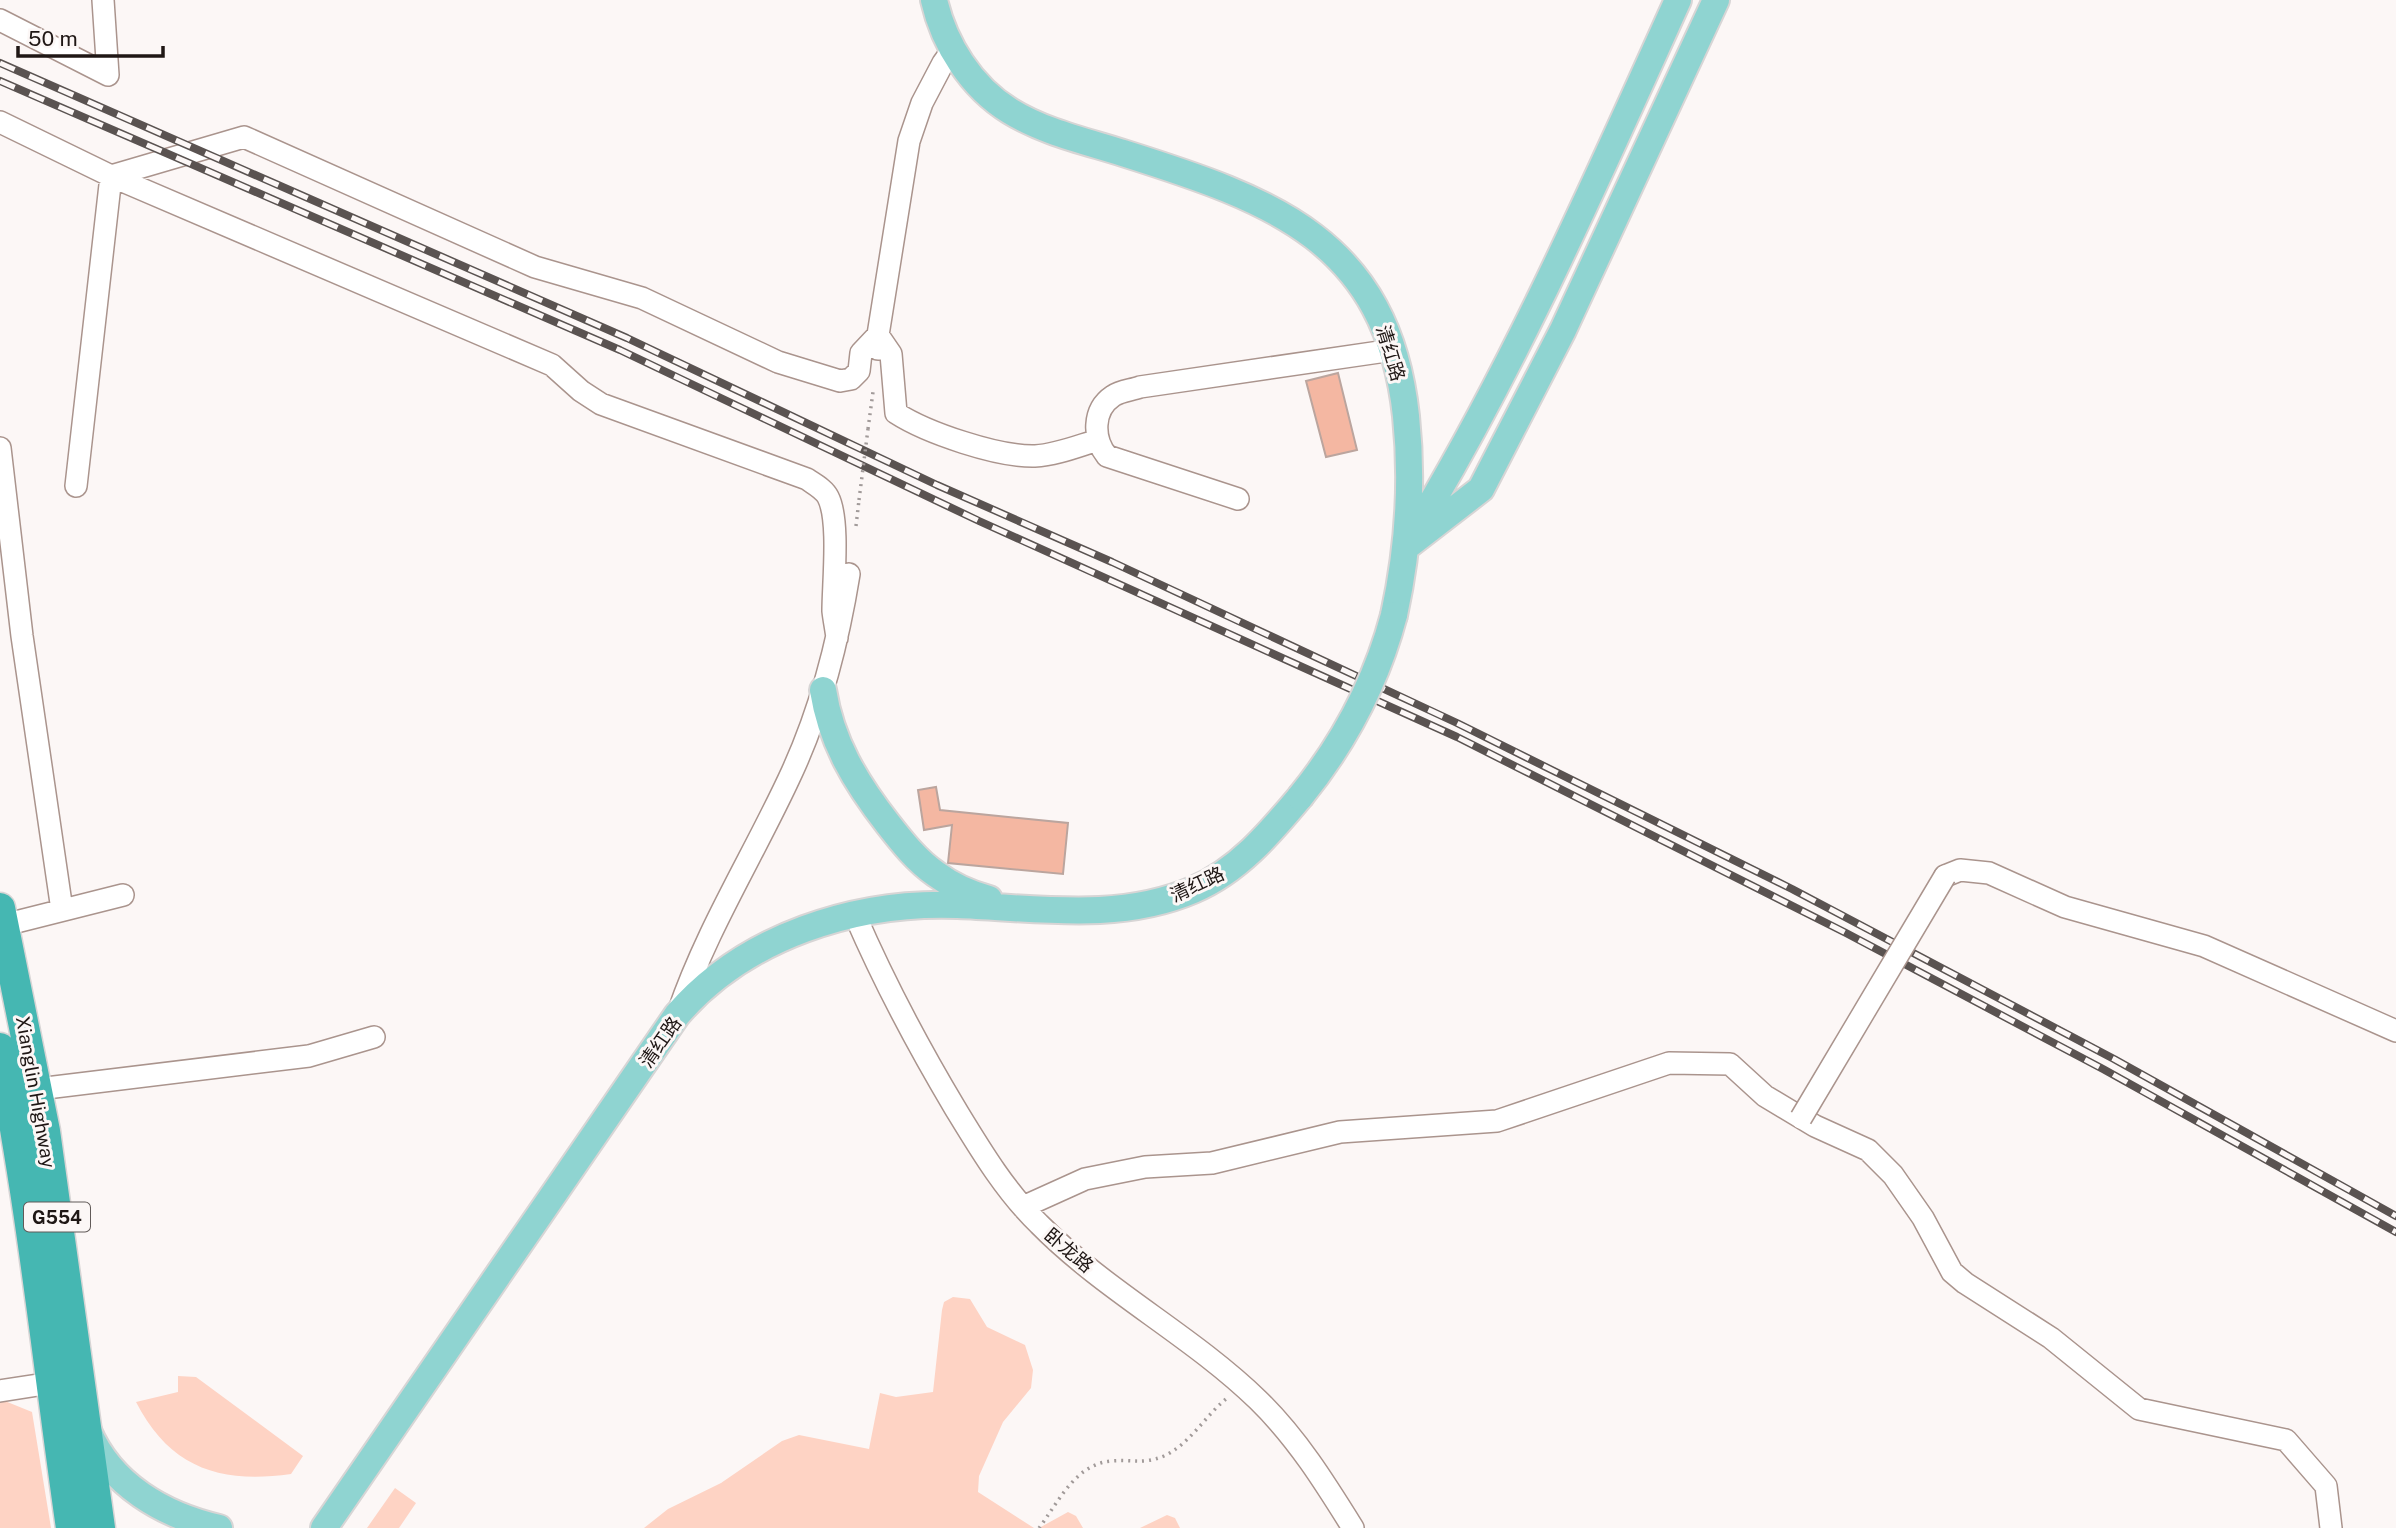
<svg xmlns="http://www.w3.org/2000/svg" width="2396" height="1528" font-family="'Public Sans','Noto Sans SC',sans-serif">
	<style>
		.green { fill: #fed3c4 }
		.building { fill: #f4b7a2; stroke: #bba59e; stroke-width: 2 }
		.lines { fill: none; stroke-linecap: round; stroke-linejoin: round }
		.minor-casing { stroke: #aa948d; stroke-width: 24 }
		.major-casing { stroke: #d7d5d5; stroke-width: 30 }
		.highway-casing { stroke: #d7d5d5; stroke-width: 33 }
		.path { stroke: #a19a99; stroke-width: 3.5; stroke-dasharray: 2 5; stroke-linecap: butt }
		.minor { stroke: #fff; stroke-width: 21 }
		.major { stroke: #8fd4d1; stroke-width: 26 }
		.highway { stroke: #45b7b2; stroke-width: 30 }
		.rail-casing { stroke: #5a5351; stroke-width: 8 }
		.rail { stroke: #fcf7f6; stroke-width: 5; stroke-dasharray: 16; stroke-linecap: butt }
		.minor-bridge-casing { stroke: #aa948d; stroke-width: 24; stroke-linecap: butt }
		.major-bridge-casing { stroke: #d7d5d5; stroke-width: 30; stroke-linecap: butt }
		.path-bridge { stroke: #a19a99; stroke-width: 3.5; stroke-dasharray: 2 5; stroke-linecap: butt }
		.minor-bridge { stroke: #fff; stroke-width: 21 }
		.major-bridge { stroke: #8fd4d1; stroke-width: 26 }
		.labels { text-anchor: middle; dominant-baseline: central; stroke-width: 6; stroke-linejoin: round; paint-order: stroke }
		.shield { fill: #fcf7f6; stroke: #615a58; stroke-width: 2 }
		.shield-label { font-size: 18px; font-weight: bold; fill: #1f1715 }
		.street-label { font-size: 19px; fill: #1f1715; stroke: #fcf7f6 }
	</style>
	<rect width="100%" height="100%" fill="#fcf7f6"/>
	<path class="green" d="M953 1297 970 1299 987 1327 1025 1345 1033 1370 1031 1388 1003 1422 979 1476 978 1492 1034 1528H644L668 1509 721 1483 782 1441 799 1435 869 1449 880 1393 896 1397 933 1392 942 1310 944 1302Z
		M178 1376 196 1377 303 1456 291 1474C220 1484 170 1468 136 1402L178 1392Z
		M0 1399 32 1412 51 1528H0Z
		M395 1488 416 1503 399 1528H367Z
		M1068 1512 1076 1516 1083 1528H1039Z
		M1167 1515 1175 1518 1180 1528H1140Z"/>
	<path class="building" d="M1338 373 1357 450 1326 457 1306 381Z
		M936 787 940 810 1068 823 1063 874 948 863 952 825 924 830 918 790Z"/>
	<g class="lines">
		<defs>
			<path id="minor" d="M0 20 108 75 103 0
				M0 122 111 176 552 365 581 391 601 404 807 479C814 484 824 489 828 497 840 520 833 583 833 611 834 620 836 629 837 638
				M878 349V335L909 141 922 103 943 63 953 49
				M0 448 22 636 62 910
				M76 486 111 176 244 137 535 267 642 298 778 362 840 381 851 379 859 371 861 353 878 335 891 354 896 413C927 433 998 457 1035 456 1056 455 1078 446 1098 440
				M1238 499 1107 456C1093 439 1092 410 1113 396 1120 391 1132 390 1140 387L1393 350
				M1945 876 1960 870 1989 873 2065 907 2204 946 2396 1031
				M855 915C884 982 918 1046 955 1108 980 1149 1005 1191 1039 1224 1105 1291 1191 1335 1258 1400 1297 1438 1325 1483 1353 1528
				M4 925 123 895
				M678 1013C707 928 755 853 792 772 821 709 838 642 849 574
				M38 1089 309 1056 374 1037
				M1023 1207 1085 1179 1145 1167 1212 1163 1340 1132 1497 1121 1669 1063 1730 1064 1765 1096 1815 1126 1868 1150 1893 1175 1923 1218 1952 1272 1965 1283 2051 1338 2139 1409 2286 1440 2326 1486 2331 1528
				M0 1391 51 1383"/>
			<path id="major" d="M934 0C944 44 971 87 1010 111 1044 132 1085 141 1123 153 1272 200 1387 240 1406 416 1413 483 1408 550 1394 615
				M1413 534C1516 364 1596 181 1678 0
				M1406 547 1481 489 1563 330 1716 0
				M823 690C831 742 856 783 888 824 902 842 917 861 936 874 952 886 970 894 989 899
				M88 1431C111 1485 163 1515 219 1528
				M324 1528 677 1015C745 936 856 901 958 905 1036 908 1119 922 1193 890 1238 871 1270 833 1300 797"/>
			<path id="highway" d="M0 908 45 1131 100 1528
				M0 1048C32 1207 48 1368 71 1528"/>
		</defs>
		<use href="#minor" class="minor-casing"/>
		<use href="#major" class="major-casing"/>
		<use href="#highway" class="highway-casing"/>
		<path class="path" d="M868 429 873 392
			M856 526 859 500
			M1039 1528C1058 1503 1075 1464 1111 1461 1132 1459 1142 1465 1164 1456 1190 1444 1205 1416 1227 1398"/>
		<use href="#minor" class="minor"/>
		<use href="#major" class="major"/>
		<use href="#highway" class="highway"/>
		<defs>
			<path id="rail" d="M0 63 627 338 937 485 1112 562 1457 723 1792 889 2114 1059 2396 1216
				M0 81 620 350 979 521 1457 737 1846 933 2103 1069 2396 1232"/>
		</defs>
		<use href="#rail" class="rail-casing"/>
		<use href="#rail" class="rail"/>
		<defs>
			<path id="minor-bridge" d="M1801 1118 1945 876"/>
			<path id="major-bridge" d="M1300 797C1344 743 1376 683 1394 615"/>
		</defs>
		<use href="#minor-bridge" class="minor-bridge-casing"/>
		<use href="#major-bridge" class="major-bridge-casing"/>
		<path class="path-bridge" d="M859 500 868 429"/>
		<use href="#minor-bridge" class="minor-bridge"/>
		<use href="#major-bridge" class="major-bridge"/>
	</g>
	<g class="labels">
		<rect class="shield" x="24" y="1202.5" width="66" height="29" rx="5"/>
		<g class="shield-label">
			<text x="57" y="1217">G554</text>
		</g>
		<g class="street-label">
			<text transform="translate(1391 353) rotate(73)">清红路</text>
			<text transform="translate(1197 884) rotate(-25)">清红路</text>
			<text transform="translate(660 1042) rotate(-55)">清红路</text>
			<text transform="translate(36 1092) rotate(80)">Xianglin Highway</text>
			<text transform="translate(1069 1250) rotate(40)">卧龙路</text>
		</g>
	</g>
	<path d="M18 46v10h145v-10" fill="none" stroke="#1f1715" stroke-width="3.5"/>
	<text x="28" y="46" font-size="21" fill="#1f1715" stroke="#fcf7f6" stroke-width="5" paint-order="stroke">50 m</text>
</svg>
